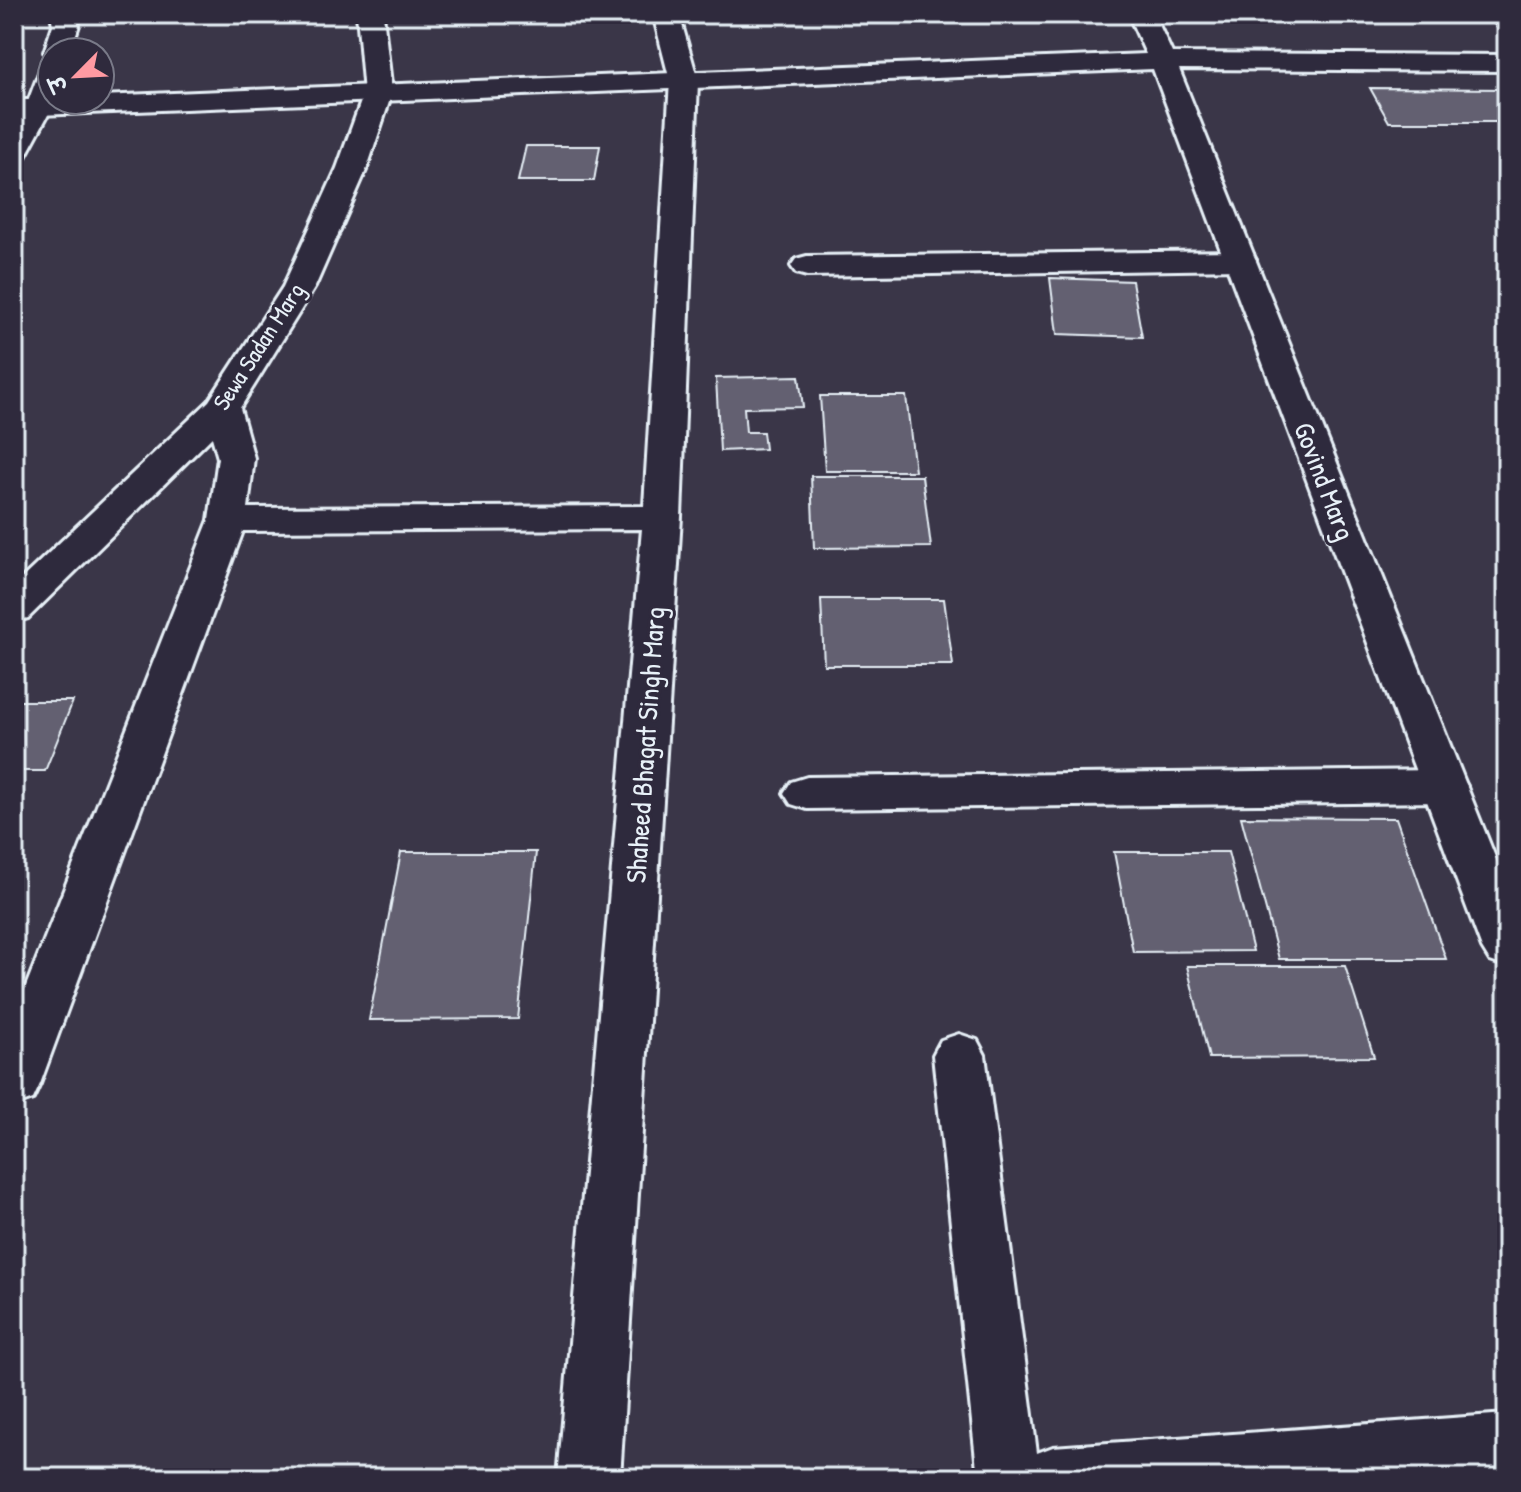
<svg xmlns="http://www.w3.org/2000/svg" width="1521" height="1492" font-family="'Patrick Hand','Playpen Sans Deva',sans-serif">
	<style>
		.building { fill: #636171; stroke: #e8f1f8; stroke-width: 2 }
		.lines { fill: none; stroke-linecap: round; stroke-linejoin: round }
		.street-casing { stroke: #e8f1f8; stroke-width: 6 }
		.secondary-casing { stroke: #e8f1f8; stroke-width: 6 }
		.street { fill: #2f2a3d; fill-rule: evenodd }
		.secondary { fill: #2f2a3d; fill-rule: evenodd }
		.labels { text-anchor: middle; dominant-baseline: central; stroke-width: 6; stroke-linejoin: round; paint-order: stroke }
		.far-street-label { font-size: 24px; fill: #e8f1f8; stroke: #2f2a3d }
		.street-label { font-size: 28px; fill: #e8f1f8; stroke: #2f2a3d }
	</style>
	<rect width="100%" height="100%" fill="#3a3648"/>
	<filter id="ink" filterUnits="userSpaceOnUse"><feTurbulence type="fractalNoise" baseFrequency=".0125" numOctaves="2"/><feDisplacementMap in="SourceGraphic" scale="16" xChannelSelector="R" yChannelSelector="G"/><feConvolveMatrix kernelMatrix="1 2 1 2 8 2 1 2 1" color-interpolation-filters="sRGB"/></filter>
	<g filter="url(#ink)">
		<path class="building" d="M1370 88 1507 89V122H1389Z
			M526 146H600L594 181H518Z
			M1050 278 1132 281 1142 337 1057 334Z
			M799 376 803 407 744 408 746 432H763L765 449 720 451 716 378Z
			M820 396H906L915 471H825Z
			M811 476H922L931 547 814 548Z
			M821 599H944L953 665H824Z
			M14 701H73L45 771H14Z
			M1241 817 1396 818 1446 959H1279Z
			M401 852H536L518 1019 369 1020Z
			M1114 852H1228L1253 951 1133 952Z
			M1187 966H1345L1374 1057 1209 1058Z"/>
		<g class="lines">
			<defs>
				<path id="street" d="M51 14H77L79 25 70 52H52V59L44 52 53 25Z
					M357 14H383L392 93 367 168 315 287 240 408 254 458 248 508 644 506 670 81 653 14H679L698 81 681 517 620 1478H558L642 529 243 531 40 1084 33 1099 14 1106V1017L209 520 218 458 212 437 28 618 14 622V586L209 401 283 287 337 168 364 93Z
					M1488 14H1507V29L1498 26Z
					M52 60V100H56L24 159 14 162V128L26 107 43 62Z
					M1240 251 1251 253 1256 260 1251 267 1240 269 807 276 796 273 791 266 796 259 807 256Z
					M1444 770 1460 775 1467 786 1460 797 1444 802 807 809 791 804 784 793 791 782 807 777Z
					M959 1034 977 1040 985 1055 1037 1453 1053 1447 1507 1414V1474L1457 1478H978L933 1055 941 1040Z"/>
				<path id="secondary" d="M1128 14H1154L1172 53 1507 55V71L1179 69 1507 887V967L1490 961 1482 948 1153 69 14 116V100H100V96L1146 54Z"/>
			</defs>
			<use href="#street" class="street-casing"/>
			<use href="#secondary" class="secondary-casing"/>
			<use href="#street" class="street"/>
			<use href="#secondary" class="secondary"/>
		</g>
	</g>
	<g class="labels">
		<g class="far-street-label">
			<text transform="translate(258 346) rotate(-57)">Sewa Sadan Marg</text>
		</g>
		<g class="street-label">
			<text transform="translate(1325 481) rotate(69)">Govind Marg</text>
			<text transform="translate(645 745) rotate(-86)">Shaheed Bhagat Singh Marg</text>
		</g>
	</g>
	<rect width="1521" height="1492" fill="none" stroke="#2f2a3d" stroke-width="48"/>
	<rect x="24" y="24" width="1473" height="1444" fill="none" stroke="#e8f1f8" stroke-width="3" filter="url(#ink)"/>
	<g transform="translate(76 76) rotate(246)"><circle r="38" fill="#2f2a3d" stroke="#797a88" stroke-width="2"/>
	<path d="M0-6L14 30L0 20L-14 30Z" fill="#ff9aa2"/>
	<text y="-12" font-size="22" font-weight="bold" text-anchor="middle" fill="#e8f1f8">उ</text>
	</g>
</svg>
